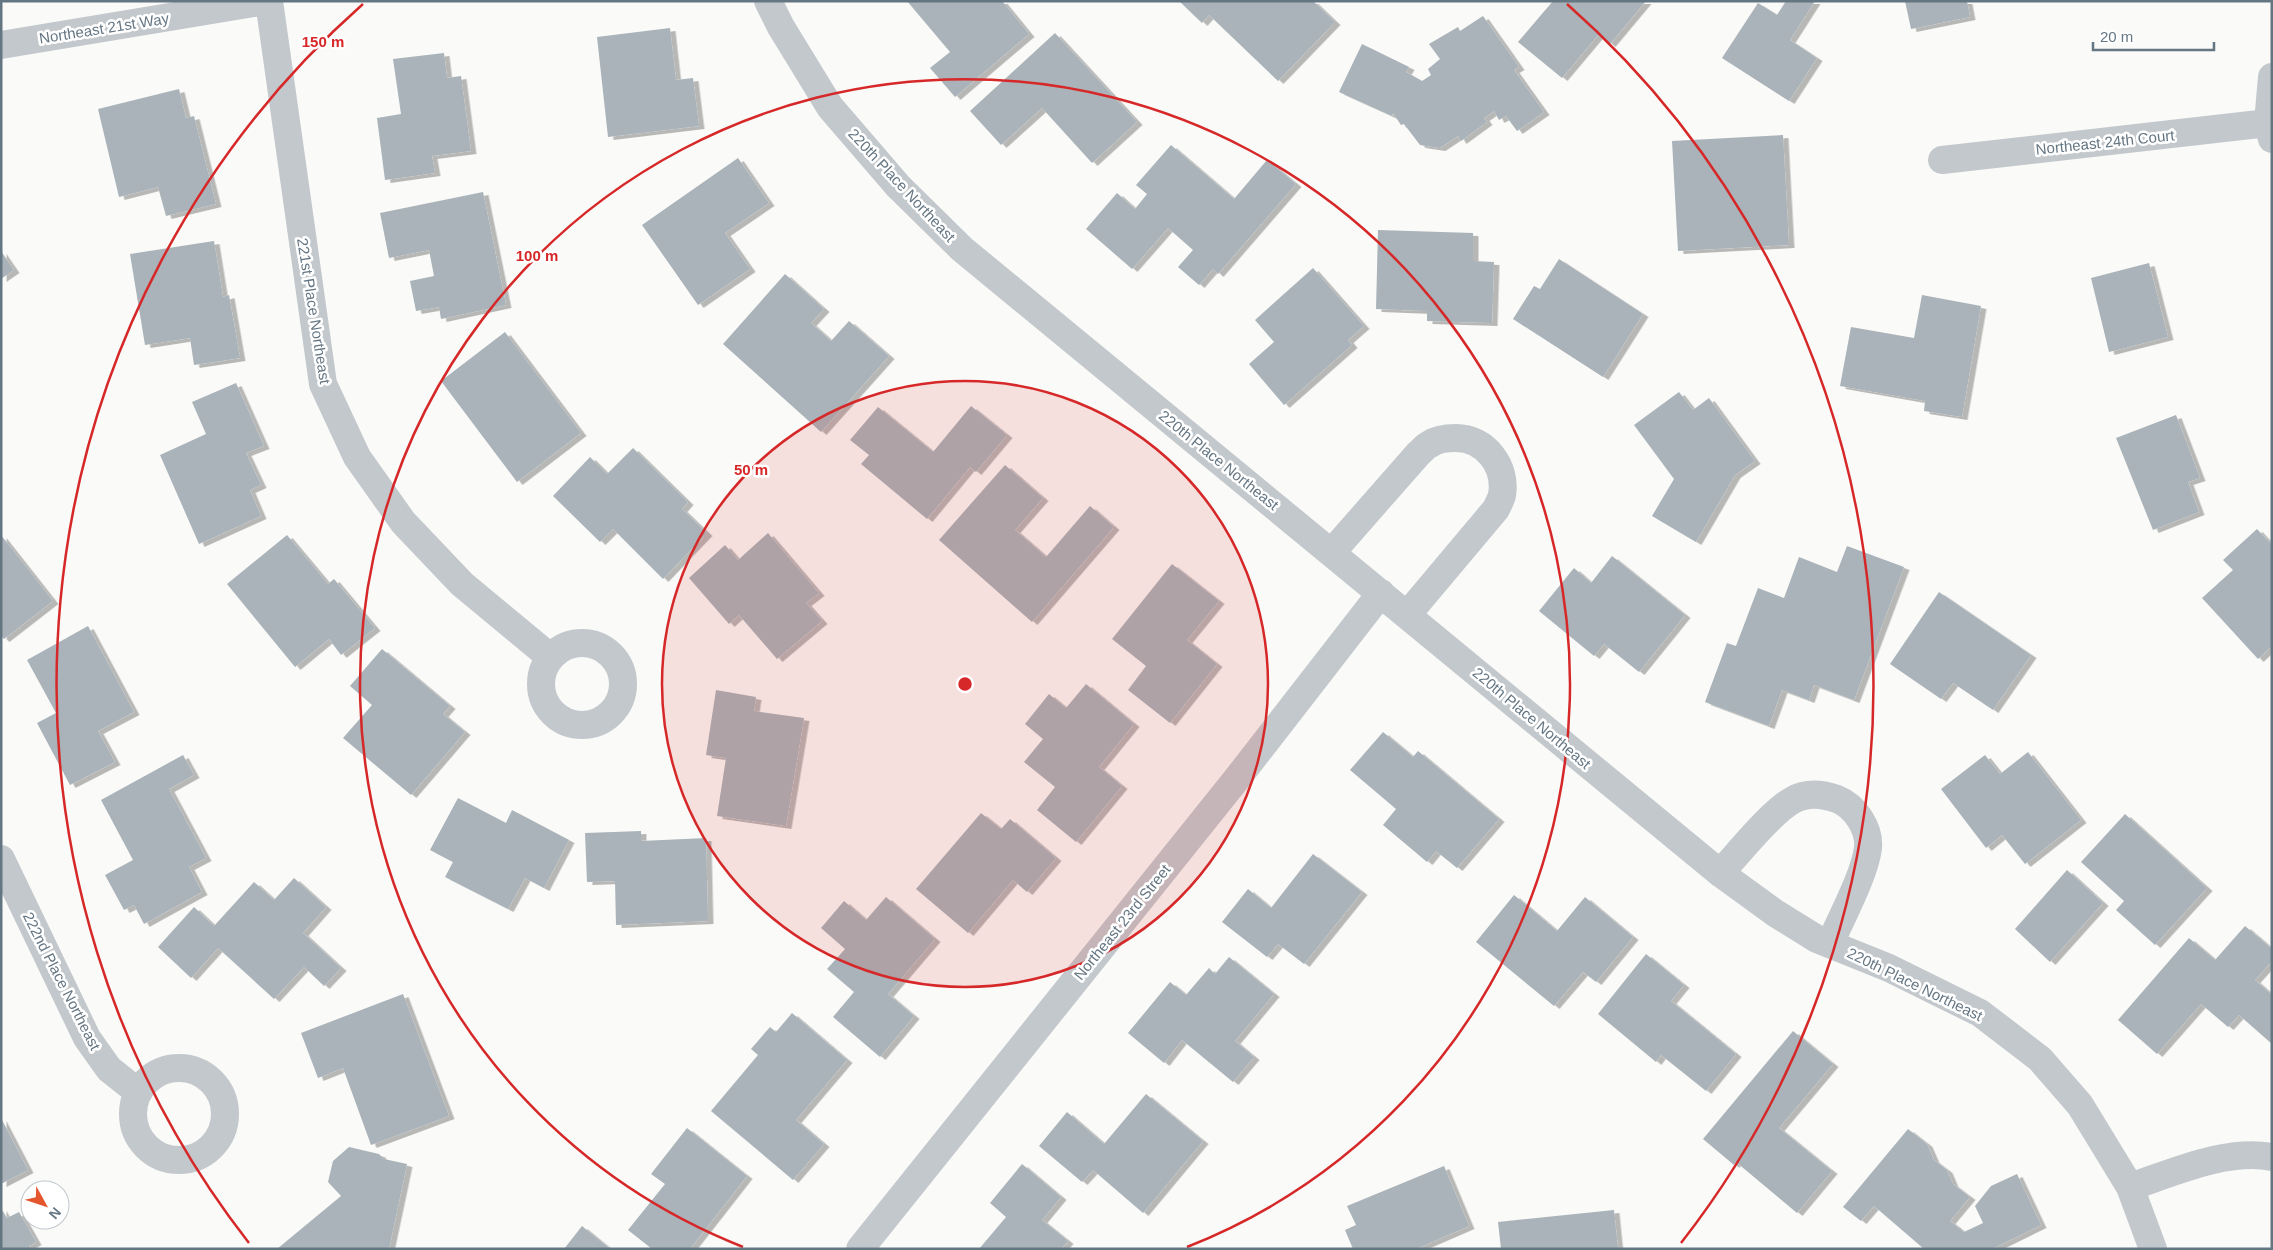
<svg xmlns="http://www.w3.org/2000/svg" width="2273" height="1250" font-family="Helvetica,sans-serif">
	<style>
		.building { fill: #aab3b9; filter: url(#shadow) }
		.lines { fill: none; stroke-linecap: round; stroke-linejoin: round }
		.street { stroke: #c3c8cc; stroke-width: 28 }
		.ring { fill: none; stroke: #d62828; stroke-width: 2.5 }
		.labels { text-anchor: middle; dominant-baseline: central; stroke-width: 5; stroke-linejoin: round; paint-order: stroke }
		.street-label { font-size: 15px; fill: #657683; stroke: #fff }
		.centre { fill: #d62828; stroke: #fff; stroke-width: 2.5 }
		.ring-label { font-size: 15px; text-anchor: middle; font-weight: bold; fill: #d62828; stroke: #fff; stroke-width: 5; stroke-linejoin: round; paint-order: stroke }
	</style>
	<defs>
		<filter id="shadow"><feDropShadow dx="5.5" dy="3" stdDeviation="0" flood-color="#0004"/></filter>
	</defs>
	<rect width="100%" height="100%" fill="#fafaf8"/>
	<path class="building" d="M907 1H1002L1029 34 955 97 930 68 950 52Z
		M1179 1H1313L1335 22 1278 81 1209 15 1202 23Z
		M1553 1H1646L1610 44 1599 34 1562 78 1518 42Z
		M1786 1H1815L1790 40 1817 58 1789 101 1722 58 1758 3 1777 15Z
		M1905 1H1967L1970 17 1911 29Z
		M1483 16 1519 67 1514 70 1544 112 1517 131 1506 116 1499 120 1494 111 1484 118 1487 122 1461 141 1458 136 1440 148 1420 145 1404 124 1401 125 1393 113 1392 116 1339 92 1362 44 1409 67 1406 72 1422 81 1431 75 1428 69 1440 59 1429 44 1458 27 1460 31Z
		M670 28 676 80 693 78 699 126 608 137 597 37Z
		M1055 33 1137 122 1092 163 1042 108 1001 145 970 111Z
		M444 53 447 78 461 76 471 151 432 156 435 173 385 180 377 118 401 114 393 59Z
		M179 89 186 118 194 116 216 204 166 216 158 187 119 197 98 109Z
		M1783 135 1789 245 1678 251 1672 141Z
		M1171 145 1234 199 1267 160 1296 184 1218 274 1213 269 1199 285 1178 267 1193 250 1168 228 1132 269 1086 229 1117 193 1135 209 1147 194 1136 185Z
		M738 158 769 203 725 233 750 269 698 305 642 225Z
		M483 192 506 305 441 319 439 307 416 311 410 281 434 276 429 250 389 258 380 213Z
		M1378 230 1473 233V261L1494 262 1492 323 1427 321V311L1376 309Z
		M214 241 223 297 229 295 240 358 194 365 190 338 145 345 130 254Z
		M1 251 14 270 1 279Z
		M1559 259 1643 314 1603 377 1513 319 1534 286 1540 289Z
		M2149 263 2168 337 2109 352 2091 278Z
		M1313 268 1364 326 1348 340 1352 345 1284 405 1249 364 1274 342 1255 320Z
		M785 274 824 309 811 323 831 341 849 321 889 356 821 432 723 344Z
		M1922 295 1981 306 1962 417 1924 411 1925 401 1840 386 1851 327 1914 338Z
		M505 332 581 433 517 482 441 381Z
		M236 383 264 446 246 453 261 485 250 490 261 516 199 544 160 455 206 434 192 402Z
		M1679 392 1693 410 1709 398 1755 461 1735 475 1696 542 1652 516 1674 479 1634 425Z
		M971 406 1007 435 976 472 970 467 927 519 861 464 869 455 850 440 878 407 933 452Z
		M2176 415 2200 478 2188 482 2199 512 2153 530 2116 438Z
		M633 448 688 502 682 509 707 533 663 579 613 529 600 542 553 496 590 457 607 474Z
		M1005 465 1043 498 1015 530 1046 557 1090 506 1114 527 1032 622 939 540Z
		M2257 529 2272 545V646L2258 659 2202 598 2233 570 2223 560Z
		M768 533 819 593 806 603 822 621 777 659 739 615 729 624 689 578 725 545 738 560Z
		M1 535 53 601 4 639 1 636Z
		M287 535 328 584 334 579 375 628 341 655 329 639 295 667 227 584Z
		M1847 546 1904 567 1854 700 1814 685 1809 700 1782 690 1769 726 1705 702 1727 643 1736 646 1758 588 1784 598 1799 557 1837 572Z
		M1612 556 1685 615 1639 672 1604 644 1594 656 1539 611 1574 568 1591 583Z
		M1172 564 1219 601 1187 640 1217 664 1170 723 1128 690 1146 666 1112 639Z
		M1939 592 2031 655 1993 710 1953 683 1941 699 1890 664Z
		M88 626 134 712 98 731 115 762 70 785 37 723 56 713 27 660Z
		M382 649 450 706 443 714 465 732 411 795 343 738 372 705 350 686Z
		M1086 684 1134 724 1099 767 1122 786 1076 842 1037 810 1055 787 1024 762 1043 739 1025 724 1049 694 1066 708Z
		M716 690 756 697 754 711 804 718 786 826 717 816 726 758 706 755Z
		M1383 732 1413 757 1418 751 1499 819 1457 868 1436 851 1427 862 1383 825 1396 809 1350 770Z
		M2028 752 2081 820 2025 864 2002 835 1986 848 1941 789 1985 755 2000 774Z
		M183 755 194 775 169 789 206 858 189 867 202 892 144 924 134 905 124 910 105 875 133 860 101 800Z
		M458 798 506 823 512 810 569 840 544 888 525 878 508 909 445 877 453 862 430 850Z
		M981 813 1001 829 1010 819 1056 858 1027 892 1013 880 968 933 916 889Z
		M2125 814 2207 888 2155 945 2116 910 2124 901 2081 862Z
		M641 831V841L706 838 708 921 616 925 615 881 587 882 585 833Z
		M1313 854 1362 892 1304 964 1278 944 1267 957 1222 922 1248 889 1271 908Z
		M2067 870 2103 903 2050 962 2015 929Z
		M294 878 326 907 303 933 341 968 324 986 304 967 274 999 218 948 191 978 158 947 194 907 214 926 254 882 274 900Z
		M1514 895 1557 931 1585 897 1633 937 1596 982 1583 972 1554 1006 1476 942Z
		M886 897 935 939 888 994 914 1016 880 1057 833 1017 854 992 827 969 845 949 821 928 844 901 866 920Z
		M2245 926 2272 949V961L2255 980 2272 995V1044L2239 1015 2228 1027 2201 1004 2157 1054 2118 1020 2189 938 2215 960Z
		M1646 954 1684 985 1671 1001 1736 1054 1706 1091 1661 1055 1656 1062 1598 1014Z
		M1229 957 1274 994 1235 1041 1254 1057 1233 1082 1182 1040 1164 1063 1128 1033 1170 982 1186 995 1209 968 1215 974Z
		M403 994 449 1116 371 1145 343 1068 318 1078 301 1033Z
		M792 1013 847 1060 796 1120 824 1144 793 1180 711 1111 758 1055 751 1049 770 1027 776 1032Z
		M1793 1031 1833 1064 1779 1128 1832 1171 1797 1213 1736 1162 1734 1165 1703 1139Z
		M1146 1094 1203 1141 1143 1213 1093 1170 1082 1182 1039 1146 1067 1112 1104 1144Z
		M1 1118 28 1170 1 1184Z
		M687 1128 747 1176 690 1249H652L628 1230 665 1184 651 1174Z
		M1908 1129 1927 1144 1934 1160 1947 1170 1953 1184 1970 1197 1950 1221 1964 1232 1983 1223 1975 1206 1991 1186 2017 1174 2041 1225 1992 1249H1924L1874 1206 1861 1221 1843 1207Z
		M349 1147 379 1154 384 1159 407 1164 389 1249H277L341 1196 328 1182 333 1161Z
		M1022 1164 1061 1197 1042 1220 1068 1241 1061 1249H979L1006 1217 990 1203Z
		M1444 1166 1469 1226 1416 1249H1353L1345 1230 1356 1225 1347 1206Z
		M1 1208 7 1218 19 1212 36 1242 29 1246 31 1249H1Z
		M1614 1210 1618 1249H1501L1498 1222Z
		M582 1226 610 1249H564Z"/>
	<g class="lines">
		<path class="street" d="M269 1 323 384 357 457 403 522 462 584 550 657
			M768 1 781 27 830 107 898 186 962 249 1720 873 1775 913 1817 939 1889 968 1980 1013 2040 1059 2080 1105 2130 1187 2153 1249
			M1 45 266 1
			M2272 77 2268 123 2272 139
			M1942 160 2268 123
			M1332 552 1418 454C1422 451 1425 446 1430 444 1437 439 1447 438 1456 438 1485 438 1507 466 1502 495 1501 499 1498 505 1496 509L1407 615
			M541 684a41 41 0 1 1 82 0a41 41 0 1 1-82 0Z
			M1 859 87 1038 109 1069 138 1092
			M1720 873C1739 853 1771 812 1793 800 1807 792 1823 794 1837 799 1855 806 1870 829 1868 848 1865 874 1841 918 1830 944
			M133 1114a46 46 0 1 1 92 0a46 46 0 1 1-92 0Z
			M2130 1187C2172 1173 2227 1148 2272 1157
			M860 1249 1239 776 1381 593"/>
	</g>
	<circle cx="965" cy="684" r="303" fill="#d62828" fill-opacity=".12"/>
	<g class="ring">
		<circle cx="965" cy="684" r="303"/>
		<path d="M743 1247A605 605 0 1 1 1187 1247"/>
		<path d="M249 1243A908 908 0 0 1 363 4M1567 4A908 908 0 0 1 1681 1243"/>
	</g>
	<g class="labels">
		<g class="street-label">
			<text transform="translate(104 28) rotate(-9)">Northeast 21st Way</text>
			<text transform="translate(2105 142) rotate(-6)">Northeast 24th Court</text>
			<text transform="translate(902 185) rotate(47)">220th Place Northeast</text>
			<text transform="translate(314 311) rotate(81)">221st Place Northeast</text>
			<text transform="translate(1219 460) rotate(39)">220th Place Northeast</text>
			<text transform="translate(1532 718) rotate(40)">220th Place Northeast</text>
			<text transform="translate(1122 922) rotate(-51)">Northeast 23rd Street</text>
			<text transform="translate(62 981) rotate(63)">222nd Place Northeast</text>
			<text transform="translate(1915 984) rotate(26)">220th Place Northeast</text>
		</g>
	</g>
	<circle cx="965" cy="684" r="8" class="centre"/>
	<g class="ring-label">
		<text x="323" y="47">150 m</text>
		<text x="537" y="261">100 m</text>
		<text x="751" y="475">50 m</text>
	</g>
	<rect width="2273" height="1250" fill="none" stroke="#657683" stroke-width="5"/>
	<g transform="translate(45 1205) rotate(130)"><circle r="24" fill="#ffffff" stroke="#c1c8cd"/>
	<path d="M0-4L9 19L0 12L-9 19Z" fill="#e4572e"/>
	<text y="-8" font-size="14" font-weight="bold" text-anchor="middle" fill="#657683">N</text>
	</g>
	<path d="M2093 42v8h121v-8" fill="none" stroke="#657683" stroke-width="2.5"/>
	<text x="2100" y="42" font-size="15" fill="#657683" stroke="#ffffff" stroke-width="4" paint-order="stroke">20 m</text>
</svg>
